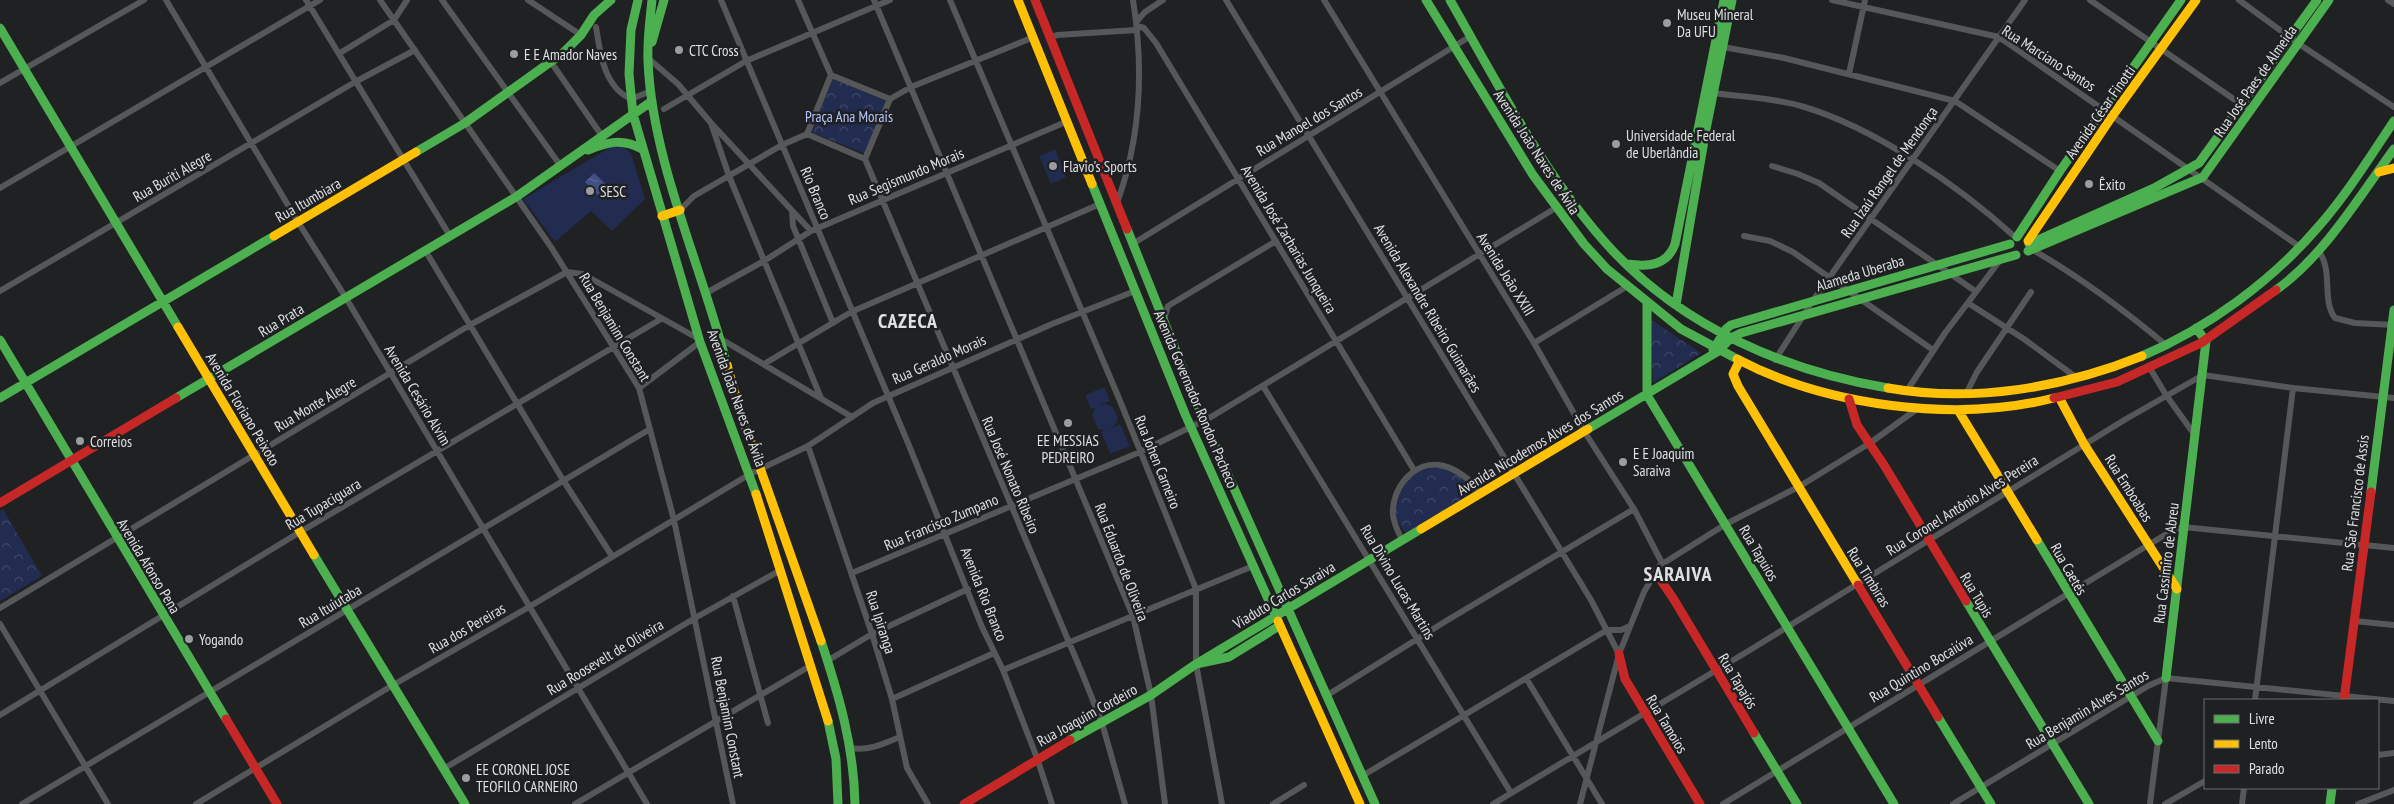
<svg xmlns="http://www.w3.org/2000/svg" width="2394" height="804" font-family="'PT Sans Narrow',sans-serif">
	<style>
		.forest { fill: url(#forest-crowns) }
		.pitch { fill: #222b50 }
		.water { fill: url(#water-ripples) }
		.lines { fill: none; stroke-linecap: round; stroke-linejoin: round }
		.street { stroke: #565758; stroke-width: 6 }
		.fast { stroke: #4caf50; stroke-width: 9 }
		.slow { stroke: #ffc107; stroke-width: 9 }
		.jam { stroke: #c62828; stroke-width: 9 }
		.poi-dot { fill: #9c9d9f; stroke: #1f2023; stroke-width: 2 }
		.labels { text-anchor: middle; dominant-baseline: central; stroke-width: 5; stroke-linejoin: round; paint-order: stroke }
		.poi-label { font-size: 15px; fill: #dfe0e2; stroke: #1f2023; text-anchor: start }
		.street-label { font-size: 15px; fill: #dfe0e2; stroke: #1f2023 }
		.park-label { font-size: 15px; fill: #b6c5f9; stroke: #1f2023 }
		.district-label { font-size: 20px; font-weight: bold; letter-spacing: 1px; fill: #dfe0e2; stroke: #1f2023 }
	</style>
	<defs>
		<pattern id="forest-crowns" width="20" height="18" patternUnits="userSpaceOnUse" patternTransform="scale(1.25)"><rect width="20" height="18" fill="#222b50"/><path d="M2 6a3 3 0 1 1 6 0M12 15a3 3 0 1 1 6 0" fill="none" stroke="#424969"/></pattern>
		<pattern id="water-ripples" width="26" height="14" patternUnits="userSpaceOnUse" patternTransform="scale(1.25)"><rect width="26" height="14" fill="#435085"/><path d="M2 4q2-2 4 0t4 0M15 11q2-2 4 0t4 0" fill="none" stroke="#5e6996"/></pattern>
	</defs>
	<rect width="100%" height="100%" fill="#202122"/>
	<path class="forest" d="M833 79 886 101 865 154 811 132Z
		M1650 319 1701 353 1653 383Z
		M1442 466 1462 476 1476 491 1405 533 1394 515C1403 482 1405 471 1442 466Z
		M3 509 42 576 0 601V511Z"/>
	<path class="pitch" d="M614 145 623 147 631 153 645 199 612 231 591 211 555 242 523 199Z
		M1055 149 1066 177 1051 184 1039 156Z
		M1104 387 1110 401 1099 406 1106 404 1113 407 1118 418 1115 425 1108 429 1120 424 1130 446 1110 454 1101 432 1104 430 1098 429 1092 415 1095 408 1091 409 1085 395Z"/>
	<path class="water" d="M594 173 611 189 601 198 585 182Z"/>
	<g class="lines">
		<path class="street" d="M166 0 298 222 346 298 647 804
			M306 0 450 236
			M380 0 551 247 639 388 674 520 733 804
			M442 0 560 165
			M528 0 581 35
			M721 0 908 443 982 627 1003 670 1037 758 1052 804
			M798 0 831 75
			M874 0 1133 616 1151 695 1165 804
			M950 0 1118 396 1196 589V664L1222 804
			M1226 0 1591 600 1619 654
			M1324 0 1534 343 1584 431 1634 509 1662 563
			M1832 0 1999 37 2300 247
			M2090 0 2251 111
			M2239 0 2299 44 2394 107
			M2388 0 2394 4
			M1137 21 1145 12 1163 0
			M1137 26 1144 28 1156 43 1414 470
			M596 27C600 53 604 87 631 99L651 91
			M1050 38 1057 35 1137 30
			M1723 47 1784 58 1955 101 2060 171
			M340 53 394 20 407 0
			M649 59 678 84 711 123 811 231
			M551 62 602 136
			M1849 74 1865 0
			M831 75 890 99 865 159 807 134Z
			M0 83 144 0
			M1714 93C1743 97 1773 98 1801 106 1874 127 1959 186 2015 237
			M890 99 911 87 1034 37
			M664 109 746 61 890 0
			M711 123 729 176 821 398
			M865 159 1082 673 1102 723 1125 804
			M1772 166 1798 174 1819 183 1975 291
			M0 188 320 0
			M1117 203C1141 137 1144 69 1133 0
			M680 210 694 196 782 145 807 134
			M792 211 793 226 833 323
			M1744 236 1770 241 1793 252 1933 350
			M1134 243 1471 36
			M425 250 563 480 612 556
			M2033 250C2080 277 2124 310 2166 345
			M2318 250C2334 270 2321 300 2335 318L2355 323 2394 325
			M0 291 355 82 415 50
			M706 293 764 261 811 231 1068 121
			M1968 303 2024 339 2077 378
			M1164 319 1168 306 1276 241
			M721 339 852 417
			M1534 343 1626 287
			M1775 360 1812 302 2025 0
			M764 364 851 312 1100 204
			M2151 370 2166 395 2194 434
			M1263 386 1511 793
			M639 388 700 342
			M1906 392 1945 333 2001 259
			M1966 394 1977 372 2031 292
			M808 446 872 634 892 699 907 768 928 804
			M1402 540C1398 532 1394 524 1393 515 1391 488 1415 458 1444 466 1459 470 1471 481 1481 492
			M852 573 1140 452 1211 417 1554 209
			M733 596 768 723
			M0 608 470 325 567 272 583 274 699 339
			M2354 621 2394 625
			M0 624 108 804
			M1607 630H1621L1630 626
			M827 661 872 634 968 589
			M1003 670 1253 566
			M1526 678 1602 804
			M1326 696 1446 621 1634 509
			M892 699 994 653
			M2255 700 2293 388
			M0 715 300 532 661 319
			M851 748C869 751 883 744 900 737
			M2378 755 2394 753
			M445 768 695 618 779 571
			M1362 776 1607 630
			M22 804 650 429
			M196 804 393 685 529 607 750 474 808 446 873 403 1052 324 1135 291
			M575 804 810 666
			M1273 804 1304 785
			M1493 804 1750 650 2126 419 2203 375 2293 388 2394 398
			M1580 804 1619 654 1644 592 1659 566 1726 524 1800 486 1870 443 1917 409
			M1723 804 2173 530 2183 527 2394 548
			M1953 804 2148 686 2166 678 2394 701
			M2150 804 2166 678
			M2165 804 2205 781
			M2242 804 2244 788
			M2358 804 2394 790"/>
		<path class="fast" d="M638 0 631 30 629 74 633 114 700 342 756 494
			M652 0C650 20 647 40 648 61 652 162 702 267 727 365
			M1426 0 1533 175 1584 244 1607 269 1681 329 1737 359
			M1450 0C1498 84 1546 179 1612 250 1685 328 1786 371 1888 388
			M0 28 178 327
			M652 42 664 0
			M588 150C608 142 622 138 642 149
			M416 152 465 123 563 53 581 35 594 15 611 0
			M1092 184 1185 414 1278 621
			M1127 229 1204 421 1375 804
			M2017 237 2060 171 2181 0
			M2029 244 2156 187 2199 163 2317 0
			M2028 251 2203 177 2329 0
			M1627 264C1648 267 1667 266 1675 244L1724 0
			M2276 290C2323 257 2360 196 2394 149
			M1647 304V395L1894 804
			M1676 305 1706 129 1732 0
			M0 340 226 719
			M1713 350 1726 329 1731 325 2010 244
			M2142 356C2208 328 2272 281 2319 226 2347 194 2370 157 2394 121
			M0 398 274 236
			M176 398 516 197 652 101
			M1588 429 1717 352 1731 338 1741 333 2016 255
			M2371 492 2394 310
			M2037 540 2158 741
			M314 555 465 804
			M1966 601 2089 804
			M821 641C839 695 854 747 855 804
			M1196 664 1229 657 1279 626
			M2166 678 2206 341 2196 328
			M1938 717 1991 804
			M828 721 836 759 838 804
			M1754 733 1797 804
			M1070 740 1151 695 1196 664 1421 529
			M2330 804 2332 788"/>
		<path class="slow" d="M1018 0 1092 184
			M2379 172 2394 168
			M662 216 680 210
			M274 236 416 152
			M2028 241 2113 115 2196 0
			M178 327 314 555
			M1737 359C1826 406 1955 423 2054 398
			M1739 362 1733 374 1738 386 1858 585
			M727 365 740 411 821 641
			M1888 388C1973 403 2063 388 2142 356
			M2060 399 2084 444 2177 589
			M1958 410 2037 540
			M756 494 828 721
			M1421 529 1588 429
			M1278 621 1360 804"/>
		<path class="jam" d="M1035 0 1127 229
			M2054 398 2117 382 2201 343 2276 290
			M1849 399 1857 425 1884 465 1966 601
			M0 503 176 398
			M1655 572 1673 598 1754 733
			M1858 585 1938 717
			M1619 654 1625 679 1700 804
			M2344 700 2371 492
			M226 719 277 804
			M964 804 1070 740"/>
	</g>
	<g class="poi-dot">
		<circle cx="1667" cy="23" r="5"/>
		<circle cx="679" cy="50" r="5"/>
		<circle cx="514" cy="54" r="5"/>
		<circle cx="1616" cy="144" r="5"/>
		<circle cx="1053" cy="166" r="5"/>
		<circle cx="2089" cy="184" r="5"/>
		<circle cx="590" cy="191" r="5"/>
		<circle cx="1068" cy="423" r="5"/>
		<circle cx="80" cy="441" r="5"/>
		<circle cx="1623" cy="462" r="5"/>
		<circle cx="189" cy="639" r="5"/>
		<circle cx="466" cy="778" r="5"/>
	</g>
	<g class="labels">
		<g class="poi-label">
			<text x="1677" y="14">Museu Mineral<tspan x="1677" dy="17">Da UFU</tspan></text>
			<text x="689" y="50">CTC Cross</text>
			<text x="524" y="54">E E Amador Naves</text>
			<text x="1626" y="135">Universidade Federal<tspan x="1626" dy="17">de Uberlândia</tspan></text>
			<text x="1063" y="166">Flavio's Sports</text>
			<text x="2099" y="184">Êxito</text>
			<text x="600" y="191">SESC</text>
			<text x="1068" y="440" text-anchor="middle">EE MESSIAS<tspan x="1068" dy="17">PEDREIRO</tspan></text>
			<text x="90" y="441">Correios</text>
			<text x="1633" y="453">E E Joaquim<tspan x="1633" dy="17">Saraiva</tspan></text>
			<text x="199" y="639">Yogando</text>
			<text x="476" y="769">EE CORONEL JOSE<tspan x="476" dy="17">TEOFILO CARNEIRO</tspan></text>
		</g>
		<g class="street-label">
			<text transform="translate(2049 58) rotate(33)">Rua Marciano Santos</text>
			<text transform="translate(2255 81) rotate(-55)">Rua José Paes de Almeida</text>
			<text transform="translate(2100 112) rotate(-55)">Avenida César Finotti</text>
			<text transform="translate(1309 121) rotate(-31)">Rua Manoel dos Santos</text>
			<text transform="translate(1537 152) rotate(57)">Avenida João Naves de Ávila</text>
			<text transform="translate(1889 172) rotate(-55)">Rua Izaú Rangel de Mendonça</text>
			<text transform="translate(172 176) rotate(-30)">Rua Buriti Alegre</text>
			<text transform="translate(906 176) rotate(-23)">Rua Segismundo Morais</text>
			<text transform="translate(816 193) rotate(67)">Rio Branco</text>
			<text transform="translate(308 200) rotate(-30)">Rua Itumbiara</text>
			<text transform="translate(1289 239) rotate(59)">Avenida José Zacharias Junqueira</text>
			<text transform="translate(1860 273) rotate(-17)">Alameda Uberaba</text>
			<text transform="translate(1506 274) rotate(58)">Avenida João XXIII</text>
			<text transform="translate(1428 308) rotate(59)">Avenida Alexandre Ribeiro Guimarães</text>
			<text transform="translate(281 320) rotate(-31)">Rua Prata</text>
			<text transform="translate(615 327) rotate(59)">Rua Benjamim Constant</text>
			<text transform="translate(939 359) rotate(-24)">Rua Geraldo Morais</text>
			<text transform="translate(418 395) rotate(59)">Avenida Cesário Alvim</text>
			<text transform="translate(737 398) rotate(70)">Avenida João Naves de Ávila</text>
			<text transform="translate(1196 399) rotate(67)">Avenida Governador Rondon Pacheco</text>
			<text transform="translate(315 404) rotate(-31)">Rua Monte Alegre</text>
			<text transform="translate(243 409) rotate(59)">Avenida Floriano Peixoto</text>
			<text transform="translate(1540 442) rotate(-31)">Avenida Nicodemos Alves dos Santos</text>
			<text transform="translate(1158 462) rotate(68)">Rua Johen Carneiro</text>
			<text transform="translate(1011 475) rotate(67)">Rua José Nonato Ribeiro</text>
			<text transform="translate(2129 488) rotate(58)">Rua Emboabas</text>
			<text transform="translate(2355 503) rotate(-83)">Rua São Francisco de Assis</text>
			<text transform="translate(323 504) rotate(-31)">Rua Tupaciguara</text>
			<text transform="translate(1962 505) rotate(-32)">Rua Coronel Antônio Alves Pereira</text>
			<text transform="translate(941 522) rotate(-23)">Rua Francisco Zumpano</text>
			<text transform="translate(1759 553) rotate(59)">Rua Tapuios</text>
			<text transform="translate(1122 562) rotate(69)">Rua Eduardo de Oliveira</text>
			<text transform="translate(2166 563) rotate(-83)">Rua Cassimiro de Abreu</text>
			<text transform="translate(149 566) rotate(59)">Avenida Afonso Pena</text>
			<text transform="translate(2069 569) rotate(60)">Rua Caetés</text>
			<text transform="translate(1869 577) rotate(58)">Rua Timbiras</text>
			<text transform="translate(1398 582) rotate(59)">Rua Divino Lucas Martins</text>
			<text transform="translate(984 594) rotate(68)">Avenida Rio Branco</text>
			<text transform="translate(1284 595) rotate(-31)">Viaduto Carlos Saraiva</text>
			<text transform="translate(1977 595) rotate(59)">Rua Tupis</text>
			<text transform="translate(330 606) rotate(-31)">Rua Ituiutaba</text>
			<text transform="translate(881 622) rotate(72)">Rua Ipiranga</text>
			<text transform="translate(467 628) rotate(-30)">Rua dos Pereiras</text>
			<text transform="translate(605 657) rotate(-31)">Rua Roosevelt de Oliveira</text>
			<text transform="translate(1921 668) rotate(-31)">Rua Quintino Bocaiúva</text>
			<text transform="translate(1738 681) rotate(59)">Rua Tapajós</text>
			<text transform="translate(2087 709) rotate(-31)">Rua Benjamin Alves Santos</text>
			<text transform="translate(1087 715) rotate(-29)">Rua Joaquim Cordeiro</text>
			<text transform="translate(728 717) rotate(79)">Rua Benjamim Constant</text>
			<text transform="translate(1667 724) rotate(59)">Rua Tamoios</text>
		</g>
		<g class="park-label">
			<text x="849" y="116">Praça Ana Morais</text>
		</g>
		<g class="district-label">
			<text x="908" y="321">CAZECA</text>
			<text x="1678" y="574">SARAIVA</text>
		</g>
	</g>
	<rect x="2204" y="699" width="175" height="90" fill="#1f2023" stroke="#6c6d6f"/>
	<rect x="2214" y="715" width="25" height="8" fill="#4caf50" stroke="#6c6d6f"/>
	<text x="2249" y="724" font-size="15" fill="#dfe0e2">Livre</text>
	<rect x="2214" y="740" width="25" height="8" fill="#ffc107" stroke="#6c6d6f"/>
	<text x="2249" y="749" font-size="15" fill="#dfe0e2">Lento</text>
	<rect x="2214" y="765" width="25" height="8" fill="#c62828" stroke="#6c6d6f"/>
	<text x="2249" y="774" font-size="15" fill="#dfe0e2">Parado</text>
</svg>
